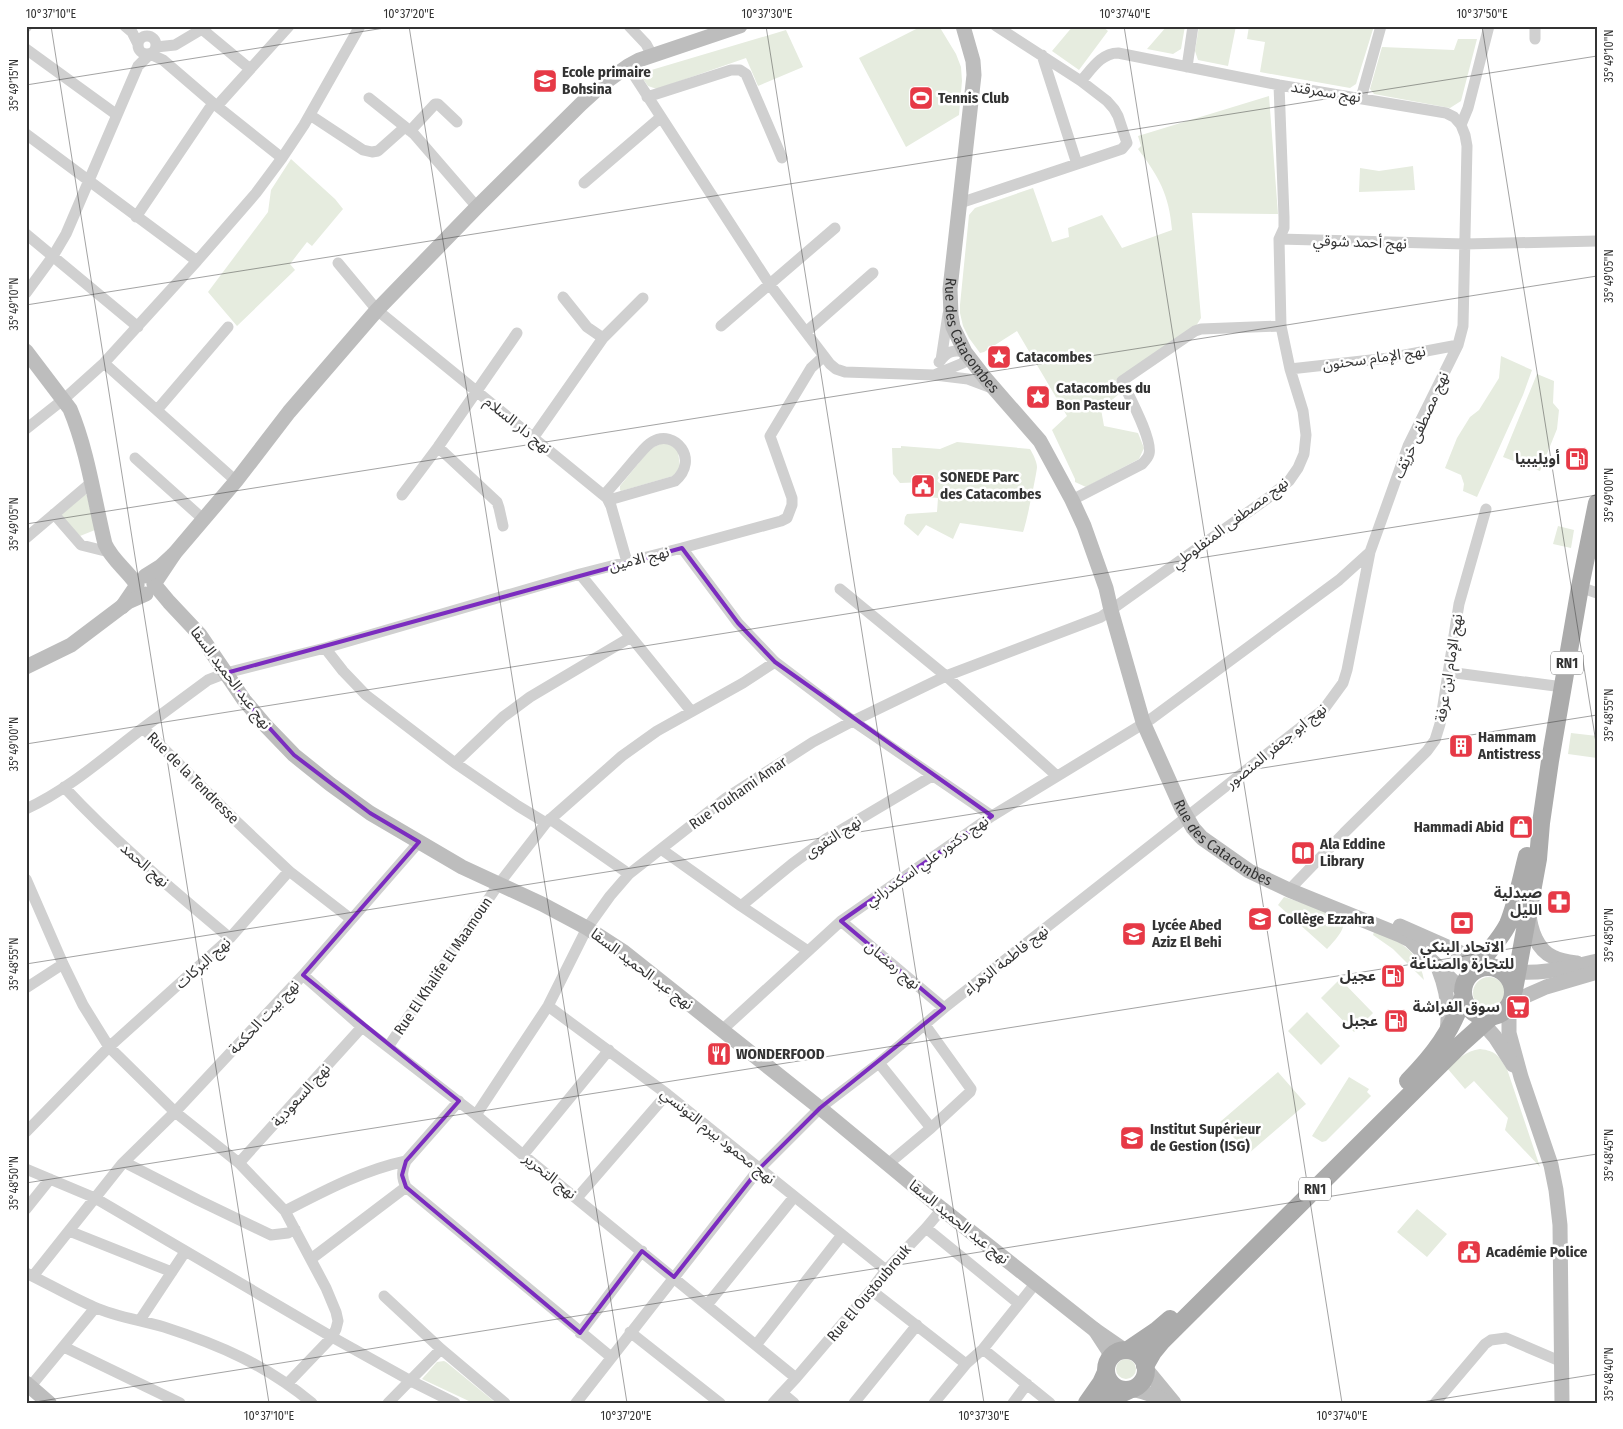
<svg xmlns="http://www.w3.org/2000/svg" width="1623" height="1429" font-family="'Fira Sans Condensed','Noto Sans Arabic',sans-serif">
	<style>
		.green { fill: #e6ecdf }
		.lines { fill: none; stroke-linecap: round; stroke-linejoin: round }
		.street { stroke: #d0d0d0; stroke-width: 11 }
		.secondary { stroke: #bdbdbd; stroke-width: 15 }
		.primary { stroke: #ababab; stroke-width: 18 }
		.marked { fill: none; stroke: #7b2cbf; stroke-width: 4; stroke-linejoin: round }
		.ticks { fill: none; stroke: #333; stroke-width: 1; stroke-opacity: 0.45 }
		.labels { text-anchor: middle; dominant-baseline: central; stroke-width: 5; stroke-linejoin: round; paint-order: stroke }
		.shield { fill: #fff; stroke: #707070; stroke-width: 1 }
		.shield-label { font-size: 14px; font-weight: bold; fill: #333 }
		.poi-label { font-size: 15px; font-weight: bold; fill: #333; stroke: #fff; text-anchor: start }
		.street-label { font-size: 15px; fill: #333; stroke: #fff }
		.neatline { fill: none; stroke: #333; stroke-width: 2 }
		.ticks-label { font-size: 12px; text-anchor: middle; fill: #333 }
	</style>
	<rect width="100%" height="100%" fill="#fff"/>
	<path class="green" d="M922 26H939L956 54 961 67 962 81 959 115 906 147 859 58Z
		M1073 26H1102L1108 31 1079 70 1052 51Z
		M1167 26H1185L1181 49 1173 54 1147 49Z
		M1199 26H1236L1228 66 1198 60 1195 51Z
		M1249 26H1374L1356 84 1350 88 1260 72 1265 42 1247 39Z
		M786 30 803 67 758 86 746 58 657 89 648 86 643 79 644 74 648 71Z
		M1458 39H1477L1461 101 1450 108 1374 94 1370 89 1382 47 1454 50Z
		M1269 96 1278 214 1192 213 1201 318 1196 326 1115 381 1119 394 1101 409 1104 426 1138 433 1144 448 1139 459 1086 487 1075 482V479L1052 430 1067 416 1017 331 984 352 980 353 969 338 963 326 960 313V305L969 215 975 208 1033 188 1052 242 1069 237 1068 228 1102 215 1122 248 1172 230C1169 194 1159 177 1138 149L1141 146 1138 136Z
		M291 159 335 199 343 209 312 246 307 242 290 264 295 270 237 326 208 292 268 212 271 190Z
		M1413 166 1415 190 1359 192 1360 168 1379 171Z
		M1501 356 1532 370 1523 395 1477 497 1463 491 1464 484 1461 475 1445 468 1457 438 1470 417 1479 410 1499 378Z
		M1537 374 1554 381 1553 403 1559 410 1557 429 1540 471 1503 457Z
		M957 442 1030 449C1033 454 1037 462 1037 467 1037 473 1025 529 1023 532L960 523 953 539 926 525 918 536 904 524 905 517 907 514 937 512 938 498 928 497 927 482 900 483 893 474 892 448H901V446L940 449Z
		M660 444H670L678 451 680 467 673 476 621 491 620 490V486L650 449Z
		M85 494 87 495 95 530 80 536 62 517V514Z
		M1558 526 1574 530 1571 548 1553 544Z
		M1571 733 1597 736V758L1568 754Z
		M1284 897C1295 901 1342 913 1343 926 1343 932 1331 945 1327 949L1278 905Z
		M1374 932C1400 940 1419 951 1424 980L1393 949 1373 935Z
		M1473 993a16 16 0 1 1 32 0a16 16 0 1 1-32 0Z
		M1340 979 1373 1013 1354 1032 1321 998Z
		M1307 1012 1340 1046 1321 1065 1288 1031Z
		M1480 1049C1496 1051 1498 1055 1507 1069L1540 1167 1505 1130 1508 1118 1474 1081 1465 1089 1447 1068C1458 1059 1466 1051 1480 1049Z
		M1278 1072 1306 1104 1248 1154 1220 1122Z
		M1349 1077 1369 1089 1367 1092 1371 1096 1326 1141 1322 1142 1312 1136Z
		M1417 1209 1447 1234 1427 1257 1397 1232Z
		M1116 1369a10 10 0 1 1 20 0a10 10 0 1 1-20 0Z
		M444 1361 446 1362 496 1403H473L422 1379 437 1362Z"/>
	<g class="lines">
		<path class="street" d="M125 26 132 32 138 44
			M629 26 646 44 652 55
			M26 27 27 26
			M203 30 250 69
			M138 45a9 9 0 1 1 18 0a9 9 0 1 1-18 0Z
			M1535 39V26
			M156 47 175 45 207 26
			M26 49 117 115
			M150 54 163 60 213 103 282 158
			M1042 55 1077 164
			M628 66 770 285 830 364 836 369 845 372 934 375 963 363 967 356
			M1187 67 1193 26
			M1081 81C1091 70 1101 53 1118 53L1279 85 1446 113 1454 117 1461 125
			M647 97 731 70H740L746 74 782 158
			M369 98 414 134 477 207
			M1361 98 1381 26
			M217 106 289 26
			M310 115 363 150 372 152 378 151 405 127
			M410 131 435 104H438L457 122
			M26 134 197 261
			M584 183 661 117
			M960 203 1122 149 1127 143 1118 116 1114 109 1107 101 1081 81 996 26
			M136 217 213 103
			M26 234 138 327
			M1279 239 1465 244 1597 241
			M338 263 377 310 607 498 611 506 627 562
			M26 293 53 256 66 234 138 66 149 55
			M721 326 835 228
			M806 332 873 273
			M603 338 643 298
			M941 360 948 314
			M939 362C947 352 952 349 965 352
			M104 363 236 481
			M1290 369 1389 358 1458 345
			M935 375 968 379 992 388
			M157 410 228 327
			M26 429 64 399 104 363 197 261 256 193 282 158 304 125 360 26
			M533 438 603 338 587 327 563 297
			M438 447 497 502 499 508 503 526
			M135 458 203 519
			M402 495 438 447 517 333
			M604 495C615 483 625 471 635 459 640 454 645 446 652 442 675 428 700 460 675 481L609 500
			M1072 500 1142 464C1145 461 1148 458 1149 454 1153 440 1129 396 1122 381L1195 331 1201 329 1281 326
			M54 514 81 545 109 552
			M26 538 92 482
			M682 548 781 521 787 518 792 505V498L770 436 811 368 824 356
			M580 574 691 711
			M1580 587 1597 593
			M840 589 946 676 1057 776
			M325 648 343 671 366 695 455 763 518 806 546 823
			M1448 672 1563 687
			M143 728 208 680 226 673 325 648 580 574 682 548 738 623 775 662 853 721 992 816
			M455 763 503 717 530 697 631 637
			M64 787C115 842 173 890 230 938
			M26 809C68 790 106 756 143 728L235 820 289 871 351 919
			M550 819 629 874
			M661 849 741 906 808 951
			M26 879 63 964 83 1005 109 1047 175 1112 239 1163 285 1211 326 1288 336 1312 338 1321 336 1329 332 1337 287 1384
			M1289 890 1344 833 1427 751 1435 740 1440 724 1459 604 1486 509
			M741 906 792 864 826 839 932 776
			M841 921 944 1008
			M303 975 362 1027 476 1115 523 1155 796 1378
			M26 988 63 964
			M548 1006 667 1094 886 1270
			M925 1025 971 1089 970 1092 931 1128
			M722 1030 841 921 992 816 1151 719 1339 580 1370 552 1408 446 1458 345 1463 326 1467 146 1465 135 1461 125 1468 108 1489 26
			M388 1047 498 885 546 823 622 756 657 731 743 683 775 662
			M879 1063 931 1128 888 1164
			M459 1101 406 1161C402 1170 401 1177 406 1187L611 1357
			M476 1115 548 1006 587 928 610 896 629 874 726 798 813 742 853 721 946 676 1101 617 1268 498 1289 481 1298 468 1304 454 1306 435 1303 411 1290 369 1281 326 1279 239 1284 228V217L1279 85
			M26 1132 109 1047 230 938 289 871
			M523 1155 609 1050
			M124 1162 198 1200 271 1235 288 1233 295 1229
			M239 1163 362 1027
			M26 1169 95 1198 332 1337 411 1381 455 1403
			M577 1198 667 1094
			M26 1209 50 1179
			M285 1211C324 1191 363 1170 406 1161
			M926 1228 1018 1303
			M69 1231 172 1272
			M311 1259 406 1187
			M26 1273C49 1284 71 1297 94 1307 116 1317 141 1320 164 1327 220 1345 266 1365 312 1403
			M33 1276 122 1164 175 1112 303 975 419 842
			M871 1290 966 1364
			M384 1296 441 1349 505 1403
			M707 1305 794 1197
			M140 1320 185 1252
			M630 1332 720 1403
			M580 1333 642 1251
			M756 1345 842 1235
			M64 1347 180 1403
			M983 1349 1050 1403
			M30 1387 95 1308
			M388 1403 441 1349
			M576 1403 759 1169 820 1108 879 1063 944 1008 1324 709 1343 683 1347 670 1370 552
			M773 1403 782 1393
			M794 1403 782 1393 796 1378 871 1290 886 1270 926 1228 942 1209
			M854 1403 917 1325
			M934 1403 966 1364 983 1349 1035 1284
			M1013 1403 1027 1384
			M1435 1403 1485 1344 1491 1340 1506 1338 1562 1362"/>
		<g class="secondary">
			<path id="s1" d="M963 26 973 61 974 75 950 289 951 315 953 327 965 352 985 378 1040 441 1072 500 1084 526 1106 588 1111 610 1143 722 1181 807 1193 828 1202 838 1249 871 1289 890 1400 935 1410 940 1463 991"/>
			<path d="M26 351 70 409C88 452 94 499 105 544 112 560 127 570 137 585L122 607"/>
			<path d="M174 554 154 584 169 602 200 635 244 700 266 726 294 755 330 784 370 813 462 867 542 904 587 928 624 952 820 1108 942 1209 1095 1330"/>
			<path d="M145 576 161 566 174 554 236 481 289 412 377 310 477 207 581 104 603 84 628 66 639 60 740 26"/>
			<path d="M26 667 71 645 128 602 146 594"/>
			<path d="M1529 913C1530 929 1537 950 1553 957 1560 961 1569 962 1577 963"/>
			<path d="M1400 926 1493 967"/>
			<path d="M1439 970C1447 990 1450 1009 1447 1031"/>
			<path d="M1501 970C1536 976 1563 969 1597 961"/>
			<path d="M1512 1002 1546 987 1597 972"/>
			<path d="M1511 1004 1509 1018V1033L1521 1077 1551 1165 1556 1190 1560 1225 1562 1403"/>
			<path d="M1475 1014 1495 1037 1513 1065"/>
			<path d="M1111 1357 1108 1350 1095 1330 1124 1350"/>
			<path d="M1146 1369 1174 1403"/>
			<path d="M26 1383 49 1403"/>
			<path d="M1131 1389C1145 1392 1156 1395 1168 1403"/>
		</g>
		<path class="primary" d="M1463 992a25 25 0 1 1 50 0a25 25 0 1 1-50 0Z
			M1471 973C1483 957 1499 942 1508 924 1517 902 1521 879 1527 856
			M1514 990 1538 859 1541 823 1550 761 1580 587 1597 503
			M1408 1081C1433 1056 1452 1031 1463 997
			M1128 1350 1156 1331 1170 1319
			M1106 1370a20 20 0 1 1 40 0a20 20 0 1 1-40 0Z
			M1145 1366 1153 1352 1162 1341 1461 1044 1491 1017
			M1087 1403 1101 1383 1106 1372
			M1107 1403 1112 1398 1129 1390"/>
	</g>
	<path class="marked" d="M682 548 738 623 775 662 992 816 841 921 944 1008 820 1108 759 1169 674 1277 642 1251 580 1333 406 1187 402 1175 406 1161 459 1101 303 975 419 842 370 813 294 755 244 700 226 673Z"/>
	<path class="ticks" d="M51 26 269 1403M409 26 627 1403M766 26 984 1403M1124 26 1342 1403M1482 26 1597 749M26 85 397 26M26 305 1597 56M26 524 1597 276M26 744 1597 495M26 964 1597 715M26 1183 1597 935M29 1403 1597 1154M1416 1403 1597 1374"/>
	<defs>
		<symbol id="school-square" viewBox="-11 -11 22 22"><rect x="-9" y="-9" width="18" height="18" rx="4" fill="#e63946" stroke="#fff"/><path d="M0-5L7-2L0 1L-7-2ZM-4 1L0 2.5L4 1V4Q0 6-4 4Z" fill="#fff"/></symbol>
		<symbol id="stadium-square" viewBox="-11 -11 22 22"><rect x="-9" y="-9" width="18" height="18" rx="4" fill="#e63946" stroke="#fff"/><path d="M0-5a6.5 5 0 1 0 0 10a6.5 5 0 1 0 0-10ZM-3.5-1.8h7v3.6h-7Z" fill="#fff"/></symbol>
		<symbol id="sight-square" viewBox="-11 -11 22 22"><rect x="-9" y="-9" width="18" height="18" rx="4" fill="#e63946" stroke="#fff"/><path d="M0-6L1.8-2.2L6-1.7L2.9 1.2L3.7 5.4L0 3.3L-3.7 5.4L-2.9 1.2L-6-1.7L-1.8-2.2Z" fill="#fff"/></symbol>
		<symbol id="fuel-square" viewBox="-11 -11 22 22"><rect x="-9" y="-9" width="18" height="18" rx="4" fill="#e63946" stroke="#fff"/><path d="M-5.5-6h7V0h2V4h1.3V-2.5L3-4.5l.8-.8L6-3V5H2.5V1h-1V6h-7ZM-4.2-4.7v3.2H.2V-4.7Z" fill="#fff"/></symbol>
		<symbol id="civic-square" viewBox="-11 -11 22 22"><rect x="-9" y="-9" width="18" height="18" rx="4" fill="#e63946" stroke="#fff"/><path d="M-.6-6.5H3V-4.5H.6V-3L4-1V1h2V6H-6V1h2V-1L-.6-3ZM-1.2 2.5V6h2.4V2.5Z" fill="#fff"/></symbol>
		<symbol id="building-square" viewBox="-11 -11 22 22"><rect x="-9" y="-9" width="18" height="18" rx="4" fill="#e63946" stroke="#fff"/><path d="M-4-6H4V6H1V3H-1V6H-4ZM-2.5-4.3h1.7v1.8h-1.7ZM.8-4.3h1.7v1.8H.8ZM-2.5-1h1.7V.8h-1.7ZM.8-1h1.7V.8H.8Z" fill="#fff"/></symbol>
		<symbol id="shop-square" viewBox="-11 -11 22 22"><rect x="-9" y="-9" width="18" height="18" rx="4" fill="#e63946" stroke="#fff"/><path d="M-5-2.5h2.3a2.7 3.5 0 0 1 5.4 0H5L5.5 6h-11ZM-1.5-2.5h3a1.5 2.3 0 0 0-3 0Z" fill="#fff"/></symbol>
		<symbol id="library-square" viewBox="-11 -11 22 22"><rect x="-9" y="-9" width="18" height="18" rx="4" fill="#e63946" stroke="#fff"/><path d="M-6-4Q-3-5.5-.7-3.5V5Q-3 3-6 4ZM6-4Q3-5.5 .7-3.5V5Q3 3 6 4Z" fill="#fff"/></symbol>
		<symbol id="pharmacy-square" viewBox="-11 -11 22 22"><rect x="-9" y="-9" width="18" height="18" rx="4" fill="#e63946" stroke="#fff"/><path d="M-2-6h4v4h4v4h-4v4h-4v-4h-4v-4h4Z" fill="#fff"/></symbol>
		<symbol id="university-square" viewBox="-11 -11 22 22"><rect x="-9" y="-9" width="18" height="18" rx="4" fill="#e63946" stroke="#fff"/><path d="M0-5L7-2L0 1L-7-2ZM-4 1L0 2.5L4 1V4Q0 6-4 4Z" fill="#fff"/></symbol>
		<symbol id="bank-square" viewBox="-11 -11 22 22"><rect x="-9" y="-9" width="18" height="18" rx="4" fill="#e63946" stroke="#fff"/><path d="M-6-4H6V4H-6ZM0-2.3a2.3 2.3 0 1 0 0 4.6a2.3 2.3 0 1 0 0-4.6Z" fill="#fff"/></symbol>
		<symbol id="supermarket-square" viewBox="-11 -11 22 22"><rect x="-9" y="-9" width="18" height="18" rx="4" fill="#e63946" stroke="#fff"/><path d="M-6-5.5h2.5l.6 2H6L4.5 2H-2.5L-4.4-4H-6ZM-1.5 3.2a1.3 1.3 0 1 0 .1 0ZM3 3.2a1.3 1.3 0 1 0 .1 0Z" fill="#fff"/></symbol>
		<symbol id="restaurant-square" viewBox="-11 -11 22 22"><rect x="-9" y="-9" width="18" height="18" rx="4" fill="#e63946" stroke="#fff"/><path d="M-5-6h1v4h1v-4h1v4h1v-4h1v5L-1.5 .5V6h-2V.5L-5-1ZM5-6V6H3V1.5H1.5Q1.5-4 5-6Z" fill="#fff"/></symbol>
	</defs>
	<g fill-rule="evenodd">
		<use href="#school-square" x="531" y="67" width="28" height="28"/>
		<use href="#stadium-square" x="907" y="84" width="28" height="28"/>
		<use href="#sight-square" x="985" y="343" width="28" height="28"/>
		<use href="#sight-square" x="1024" y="383" width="28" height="28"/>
		<use href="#fuel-square" x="1563" y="445" width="28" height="28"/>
		<use href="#civic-square" x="909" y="472" width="28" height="28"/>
		<use href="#building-square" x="1447" y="732" width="28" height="28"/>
		<use href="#shop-square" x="1507" y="813" width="28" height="28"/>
		<use href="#library-square" x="1289" y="839" width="28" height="28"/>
		<use href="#pharmacy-square" x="1545" y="888" width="28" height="28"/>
		<use href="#university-square" x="1246" y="905" width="28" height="28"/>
		<use href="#bank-square" x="1448" y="909" width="28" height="28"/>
		<use href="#university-square" x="1120" y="920" width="28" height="28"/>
		<use href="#fuel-square" x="1379" y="962" width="28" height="28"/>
		<use href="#supermarket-square" x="1504" y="993" width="28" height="28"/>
		<use href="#fuel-square" x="1382" y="1007" width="28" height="28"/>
		<use href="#restaurant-square" x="705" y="1040" width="28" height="28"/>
		<use href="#university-square" x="1118" y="1124" width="28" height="28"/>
		<use href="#civic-square" x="1455" y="1238" width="28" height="28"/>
	</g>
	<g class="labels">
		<g class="shield">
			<rect x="1551" y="651.5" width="32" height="23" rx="4"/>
			<rect x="1299" y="1177.5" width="32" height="23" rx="4"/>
		</g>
		<g class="shield-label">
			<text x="1567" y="663">RN1</text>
			<text x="1315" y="1189">RN1</text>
		</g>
		<g class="poi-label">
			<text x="562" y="72">Ecole primaire<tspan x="562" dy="17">Bohsina</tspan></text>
			<text x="938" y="98">Tennis Club</text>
			<text x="1016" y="357">Catacombes</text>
			<text x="1056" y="388">Catacombes du<tspan x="1056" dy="17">Bon Pasteur</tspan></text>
			<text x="1560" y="459" text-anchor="end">أويليبيا</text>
			<text x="940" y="477">SONEDE Parc<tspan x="940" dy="17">des Catacombes</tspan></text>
			<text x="1478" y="737">Hammam<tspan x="1478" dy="17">Antistress</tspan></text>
			<text x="1504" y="827" text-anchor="end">Hammadi Abid</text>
			<text x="1320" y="844">Ala Eddine<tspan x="1320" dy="17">Library</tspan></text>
			<text x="1542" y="893" text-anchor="end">صيدلية<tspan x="1542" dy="17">الليل</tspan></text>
			<text x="1278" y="919">Collège Ezzahra</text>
			<text x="1152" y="925">Lycée Abed<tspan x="1152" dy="17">Aziz El Behi</tspan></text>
			<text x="1462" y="947" text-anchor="middle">الاتحاد البنكي<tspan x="1462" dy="17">للتجارة والصناعة</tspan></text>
			<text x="1376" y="976" text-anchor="end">عجيل</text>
			<text x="1500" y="1007" text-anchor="end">سوق الفراشة</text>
			<text x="1378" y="1021" text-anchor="end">عجبل</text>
			<text x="736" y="1054">WONDERFOOD</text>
			<text x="1150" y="1129">Institut Supérieur<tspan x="1150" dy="17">de Gestion (ISG)</tspan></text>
			<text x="1486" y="1252">Académie Police</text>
		</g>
		<g class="street-label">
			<text transform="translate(1326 92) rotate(9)">نهج سمرقند</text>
			<text transform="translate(1360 242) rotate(2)">نهج أحمد شوقي</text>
			<text stroke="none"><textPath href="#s1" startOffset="318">Rue des Catacombes</textPath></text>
			<text transform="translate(1374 358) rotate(-8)">نهج الإمام سحنون</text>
			<text transform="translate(518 425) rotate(39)">نهج دار السلام</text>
			<text transform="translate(1421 425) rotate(-66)">نهج مصطفى خريّف</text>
			<text transform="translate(1230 523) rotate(-37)">نهج مصطفى المنفلوطي</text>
			<text transform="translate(639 559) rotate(-14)">نهج الامين</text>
			<text transform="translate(1449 668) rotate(-81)">نهج الإمام ابن عرفة</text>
			<text transform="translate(231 678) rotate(53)">نهج عبد الحميد السقا</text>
			<text transform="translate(1276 746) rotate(-39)">نهج ابو جعفر المنصور</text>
			<text transform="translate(193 778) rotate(45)">Rue de la Tendresse</text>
			<text transform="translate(738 793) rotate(-35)">Rue Touhami Amar</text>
			<text transform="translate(833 837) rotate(-33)">نهج التقوى</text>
			<text stroke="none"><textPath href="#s1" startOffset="898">Rue des Catacombes</textPath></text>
			<text transform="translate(927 861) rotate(-35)">نهج دكتور علي اسكندراني</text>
			<text transform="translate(145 865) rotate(41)">نهج الحمد</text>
			<text transform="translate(1006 960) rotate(-38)">نهج فاطمة الزهراء</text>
			<text transform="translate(203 963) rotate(-42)">نهج البركات</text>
			<text transform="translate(893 965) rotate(40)">نهج رمضان</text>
			<text transform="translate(443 966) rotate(-56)">Rue El Khalife El Maamoun</text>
			<text transform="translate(642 969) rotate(37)">نهج عبد الحميد السقا</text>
			<text transform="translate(264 1017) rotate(-47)">نهج بيت الحكمة</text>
			<text transform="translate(301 1095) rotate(-48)">نهج السعودية</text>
			<text transform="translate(718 1136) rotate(39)">نهج محمود بيرم التونسي</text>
			<text transform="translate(550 1176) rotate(39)">نهج التحرير</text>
			<text transform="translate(959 1222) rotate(39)">نهج عبد الحميد السقا</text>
			<text transform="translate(869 1293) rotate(-50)">Rue El Oustoubrouk</text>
		</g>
	</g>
	<rect width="1623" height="1429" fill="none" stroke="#ffffff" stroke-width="55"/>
	<rect x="28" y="28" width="1568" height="1374" class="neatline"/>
	<g class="ticks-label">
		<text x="51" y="18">10°37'10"E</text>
		<text x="409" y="18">10°37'20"E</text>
		<text x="767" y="18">10°37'30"E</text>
		<text x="1125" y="18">10°37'40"E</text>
		<text x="1482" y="18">10°37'50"E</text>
		<text transform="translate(1609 56) rotate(-90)" y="4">35°49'10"N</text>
		<text transform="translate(14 85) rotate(-90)" y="4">35°49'15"N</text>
		<text transform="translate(1609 276) rotate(-90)" y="4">35°49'05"N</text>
		<text transform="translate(14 304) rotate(-90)" y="4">35°49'10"N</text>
		<text transform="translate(1609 495) rotate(-90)" y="4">35°49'00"N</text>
		<text transform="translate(14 524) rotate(-90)" y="4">35°49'05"N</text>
		<text transform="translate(1609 715) rotate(-90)" y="4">35°48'55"N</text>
		<text transform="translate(14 744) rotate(-90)" y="4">35°49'00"N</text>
		<text transform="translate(1609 935) rotate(-90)" y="4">35°48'50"N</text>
		<text transform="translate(14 964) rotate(-90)" y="4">35°48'55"N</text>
		<text transform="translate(1609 1155) rotate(-90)" y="4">35°48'45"N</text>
		<text transform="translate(14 1183) rotate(-90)" y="4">35°48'50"N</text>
		<text transform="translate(1609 1374) rotate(-90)" y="4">35°48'40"N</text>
		<text x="269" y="1420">10°37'10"E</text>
		<text x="626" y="1420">10°37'20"E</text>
		<text x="984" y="1420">10°37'30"E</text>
		<text x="1342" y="1420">10°37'40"E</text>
	</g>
</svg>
